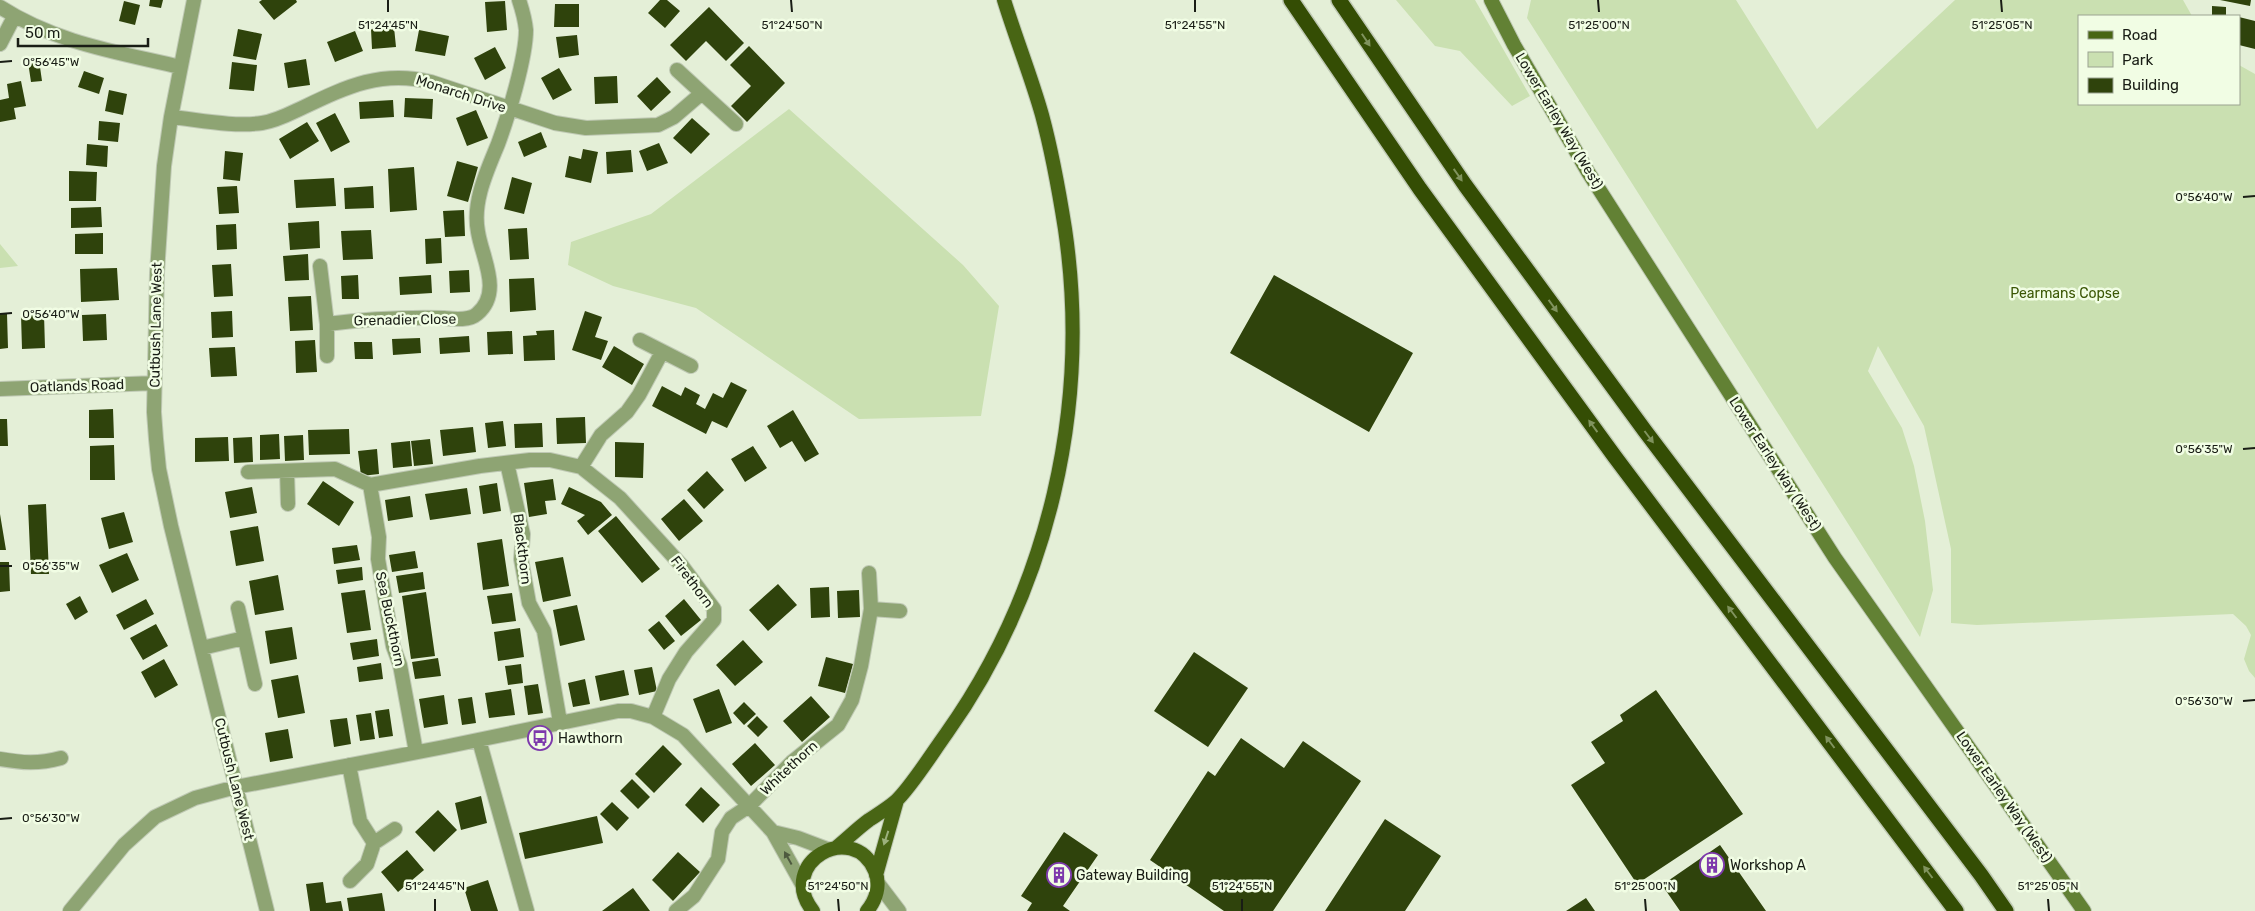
<svg xmlns="http://www.w3.org/2000/svg" width="2255" height="911" font-family="Rubik,sans-serif">
	<style>
		.green { fill: #cae0b1 }
		.building { fill: #2f430c }
		.lines { fill: none; stroke-linecap: round; stroke-linejoin: round }
		.minor-casing { stroke: #bfc9b4; stroke-width: 16 }
		.secondary-casing { stroke: #bfc9b4; stroke-width: 16 }
		.primary-casing { stroke: #bfc9b4; stroke-width: 16 }
		.motorway-casing { stroke: #bfc9b4; stroke-width: 18 }
		.minor { stroke: #8ea473; stroke-width: 14 }
		.secondary { stroke: #628134; stroke-width: 14 }
		.primary { stroke: #486514; stroke-width: 14 }
		.motorway { stroke: #344d04; stroke-width: 15 }
		.oneway { fill: #80935e }
		.oneway2 { fill: #9cb17c }
		.oneway3 { fill: #4e5a3f }
		.ticks { fill: none; stroke: #191d15; stroke-width: 2 }
		.labels { text-anchor: middle; dominant-baseline: central; stroke-width: 5; stroke-linejoin: round; paint-order: stroke }
		.street-label { font-size: 14px; fill: #191d15; stroke: #f1fde4 }
		.park-label { font-size: 14px; fill: #3b5705; stroke: #f1fde4 }
		.poi-label { font-size: 14px; fill: #191d15; stroke: #f1fde4; text-anchor: start }
		.ticks-label { font-size: 12px; text-anchor: middle; fill: #191d15; stroke: #f1fde4; stroke-width: 5; stroke-linejoin: round; paint-order: stroke }
	</style>
	<rect width="100%" height="100%" fill="#e4efd7"/>
	<path class="green" d="M1396 0H1475L1530 96 1512 106 1460 51 1435 46Z
		M1531 0H1736L1817 129 1955 0H2183L2192 16H2079V104H2239V65L2255 74V678L2249 671 2244 659 2251 635 2246 626 2233 614 1977 625 1951 623V549L1924 426 1878 346 1868 371 1902 428 1914 466 1925 521 1933 590 1920 637 1527 18Z
		M789 109 963 265 999 306 981 416 859 419 696 308 613 286 568 265 571 242 651 214Z
		M0 244 18 266 0 268Z"/>
	<path class="building" d="M150 0H163L161 8 149 6Z
		M262 0H296L297 2 274 20 259 2Z
		M660 0H667L680 11 665 28 648 13Z
		M2220 0H2251L2250 6Z
		M124 1 140 5 135 25 119 21Z
		M505 1 507 30 487 32 485 2Z
		M555 4H579V27H554Z
		M2212 6 2226 7V16H2212Z
		M709 7 744 43 726 61 706 41 686 61 670 45Z
		M2239 17 2255 21V49L2239 45Z
		M394 27 396 47 372 49 371 29Z
		M238 29 262 34 256 60 233 56Z
		M419 30 449 36 445 56 415 51Z
		M355 31 363 51 335 62 327 42Z
		M577 35 579 55 559 58 556 37Z
		M749 46 785 83 747 122 731 106 751 86 730 65Z
		M495 47 506 68 485 80 474 58Z
		M306 59 310 85 288 88 284 63Z
		M39 60 42 81 31 82 28 62Z
		M232 62 257 65 254 91 229 89Z
		M559 68 572 90 553 100 541 78Z
		M84 71 104 78 99 94 78 87Z
		M617 76 618 103 595 104 594 77Z
		M657 77 671 92 651 111 637 96Z
		M21 81 26 106 14 108 16 119 0 122V100L9 98 7 84Z
		M109 90 127 94 123 115 105 111Z
		M405 98 433 99 432 119 404 117Z
		M393 100 394 117 360 119 359 102Z
		M476 110 488 138 467 146 456 118Z
		M335 113 350 142 331 152 316 123Z
		M692 118 710 134 691 154 673 138Z
		M99 121 120 123 118 142 98 140Z
		M307 122 319 141 290 159 279 139Z
		M541 132 547 147 524 157 518 142Z
		M659 143 668 163 647 171 639 151Z
		M87 144 108 146 107 167 86 165Z
		M583 149 598 152 591 183 565 177 569 156 581 159Z
		M631 150 633 172 607 174 606 152Z
		M225 151 243 153 240 181 223 179Z
		M457 161 478 167 468 202 447 196Z
		M414 167 417 210 390 212 388 169Z
		M69 171 97 172 96 201H69Z
		M512 177 532 183 524 214 504 209Z
		M334 178 336 206 296 208 294 180Z
		M237 186 239 213 219 214 217 187Z
		M373 186 374 208 345 209 344 188Z
		M101 207 102 227 71 228V208Z
		M464 210 465 236 445 237 443 211Z
		M319 221 320 248 290 250 288 223Z
		M236 224 237 249 217 250 216 225Z
		M527 228 529 259 510 260 508 229Z
		M371 230 373 259 343 260 341 231Z
		M103 233V254H75V234Z
		M441 238 442 263 426 264 425 239Z
		M308 254 309 280 285 281 283 256Z
		M231 264 233 296 214 297 212 265Z
		M117 268 119 300 81 302 80 269Z
		M469 270 470 292 450 293 449 271Z
		M358 275 359 299H342L341 276Z
		M431 275 432 293 400 295 399 277Z
		M1274 275 1413 353 1369 432 1230 353Z
		M534 278 536 310 510 312 509 279Z
		M311 296 313 330 290 331 288 297Z
		M232 311 233 337 212 338 211 312Z
		M585 311 602 317 595 337 608 341 601 360 572 350Z
		M0 314H7L8 348 0 349Z
		M44 314 45 348 22 349 21 315Z
		M106 314 107 340 83 341 82 315Z
		M554 330 555 360 524 361 523 336 537 335 536 331Z
		M512 331 513 354 488 355 487 332Z
		M469 336 470 352 440 354 439 338Z
		M420 338 421 353 393 355 392 339Z
		M315 340 317 372 296 373 295 341Z
		M354 342H372L373 359H355Z
		M614 346 644 364 632 385 602 367Z
		M235 347 237 376 211 377 209 348Z
		M731 382 747 390 727 428 712 421 706 434 652 406 662 386 681 396 685 387 700 395 696 404 705 409 713 393 723 398Z
		M113 409 114 438H89V410Z
		M793 410 819 454 805 462 792 441 780 448 767 426Z
		M585 417 586 443 557 444 556 418Z
		M0 419H7L8 446H0Z
		M503 421 506 446 488 448 485 423Z
		M542 423 543 447 515 448 514 424Z
		M473 427 476 452 443 456 440 430Z
		M349 429 350 454 309 455 308 430Z
		M279 434 280 459 260 460V435Z
		M303 435 304 460 285 461 284 436Z
		M228 437 229 461 195 462V438Z
		M252 437 253 462 234 463 233 438Z
		M430 439 433 464 414 466 411 441Z
		M410 441 412 466 393 468 391 443Z
		M615 442 644 443 643 478 615 477Z
		M114 445 115 480H90V446Z
		M753 446 767 468 745 482 731 459Z
		M377 449 379 474 361 476 358 451Z
		M707 471 724 490 704 509 687 490Z
		M553 479 556 500 545 501 547 514 529 517 524 483Z
		M323 481 354 502 339 526 307 504Z
		M497 483 501 511 483 514 479 486Z
		M252 487 257 513 230 518 225 492Z
		M569 487 601 502 612 515 588 535 577 521 585 515 561 504Z
		M467 488 471 514 430 520 425 494Z
		M410 496 413 517 388 521 385 500Z
		M684 499 703 521 679 541 661 519Z
		M46 504 49 574H31L28 505Z
		M124 512 133 542 109 549 101 518Z
		M0 514 6 550H0Z
		M616 516 660 569 642 583 598 531Z
		M258 526 264 561 236 566 230 531Z
		M502 539 509 586 483 590 477 543Z
		M357 545 360 560 334 564 332 548Z
		M415 551 418 568 392 572 389 555Z
		M127 553 139 580 112 593 99 565Z
		M563 557 571 596 543 602 535 562Z
		M0 562H9L10 591 0 592Z
		M362 567 363 580 338 584 336 570Z
		M423 572 425 589 399 593 396 576Z
		M278 575 284 610 255 615 249 581Z
		M778 584 797 605 768 631 749 610Z
		M829 587 830 617 811 618 810 588Z
		M365 590 371 630 347 633 341 593Z
		M859 590 860 617 838 618 837 591Z
		M426 592 435 656 411 659 402 596Z
		M512 593 516 621 492 624 487 596Z
		M80 596 88 612 75 620 66 604Z
		M146 599 154 614 124 630 116 615Z
		M684 599 701 620 681 636 665 616Z
		M577 605 585 640 560 646 553 610Z
		M659 621 675 641 664 650 648 630Z
		M156 624 168 646 143 660 130 638Z
		M292 627 297 659 270 664 265 631Z
		M520 628 524 657 498 661 494 632Z
		M377 639 379 656 353 660 350 643Z
		M743 640 763 662 735 686 716 665Z
		M1194 652 1248 688 1208 747 1154 711Z
		M826 657 853 664 845 693 818 686Z
		M438 658 441 676 415 679 412 662Z
		M164 659 178 685 155 698 141 672Z
		M381 663 383 679 359 682 357 667Z
		M521 664 523 683 508 685 505 666Z
		M652 667 657 691 639 695 634 670Z
		M624 670 629 695 600 701 595 676Z
		M298 675 305 713 278 718 271 680Z
		M585 679 590 704 573 707 568 683Z
		M538 684 543 713 528 715 524 686Z
		M511 689 515 715 489 718 485 693Z
		M719 689 732 723 706 733 693 699Z
		M1656 690 1743 814 1637 884 1571 785 1605 763 1591 742 1623 721 1620 715Z
		M444 695 448 724 424 728 419 699Z
		M811 696 830 717 802 742 783 721Z
		M472 697 476 723 462 725 458 699Z
		M744 702 756 714 744 725 733 713Z
		M389 709 393 736 379 738 375 711Z
		M371 713 375 739 360 741 356 715Z
		M757 716 768 727 758 737 747 726Z
		M347 718 351 744 334 747 330 720Z
		M288 729 293 758 270 762 265 733Z
		M1241 738 1284 768 1303 741 1361 781 1273 911H1224L1150 860 1208 771 1215 776Z
		M755 743 775 765 751 786 732 764Z
		M663 745 682 764 654 793 635 774Z
		M632 779 650 797 638 809 620 791Z
		M701 787 720 805 703 823 685 805Z
		M481 796 487 823 461 830 455 803Z
		M612 802 629 818 617 831 600 814Z
		M438 810 457 830 434 852 415 832Z
		M597 816 603 843 525 859 519 833Z
		M1385 819 1441 856 1405 911H1325Z
		M1064 832 1098 855 1063 906 1070 911H1027L1032 903 1021 896Z
		M1720 845 1766 911H1680L1662 885Z
		M407 850 424 870 398 892 381 872Z
		M678 852 700 872 673 901 652 880Z
		M488 880 498 911H471L464 888Z
		M323 882 326 903 341 901 343 911H310L306 884Z
		M633 888 650 911H602Z
		M382 893 385 911H349L347 898Z
		M1586 898 1595 911H1566Z"/>
	<g class="lines">
		<defs>
			<path id="minor" d="M194 0 171 117 164 166 157 273 154 412 156 439 159 469 171 526 267 911
				M0 7C56 43 117 52 180 67
				M0 44 14 17
				M677 70 702 93
				M171 117C200 120 233 127 262 123 277 121 291 113 304 107 348 86 382 70 431 82L555 123 586 128 658 125 674 117 702 93 736 124
				M320 266 327 324C366 319 405 317 444 318 454 319 469 321 477 314 503 292 482 258 478 232 472 202 487 171 498 144 508 117 526 58 526 30 525 20 522 9 519 0
				M327 324V356
				M640 340 691 366
				M0 389 155 383
				M507 463 523 534 521 559 529 603 544 631 560 722
				M581 467 601 435 627 412 639 395 662 352
				M287 471 288 504
				M248 472 335 469 370 485 480 466 530 460H550L581 467 620 498 682 566 714 609V620L686 652 669 679 653 717
				M370 485 379 537 378 559 393 646 400 665 416 752
				M238 608 255 684
				M871 609 900 611
				M202 648 244 638
				M479 740 527 911
				M0 759C22 763 39 764 61 758
				M349 765 360 821 374 843
				M773 832 798 838 827 849
				M350 881 367 864 374 843 395 829
				M877 882 899 911
				M70 911 124 845 155 817 195 798 236 787 444 747 618 711H631L653 717 683 735 773 832 802 884
				M676 911 694 896 718 859 722 832 731 818 749 806 792 762 838 725 852 700 861 666 871 609 869 573"/>
			<path id="secondary" d="M1491 0 1514 45 1588 172 1835 558 2084 911"/>
			<path id="primary" d="M837 847C848 838 858 828 869 820 878 814 888 808 896 801 911 787 933 752 946 734 1049 589 1091 406 1065 229 1059 191 1052 152 1042 115 1031 76 1016 39 1004 0
				M876 875 897 800
				M813 911C775 863 853 819 875 871 881 885 876 900 867 911"/>
			<path id="motorway" d="M1291 0 1420 189 1615 457 1956 911
				M1339 0 1465 185 1645 431 1981 875 2006 911"/>
		</defs>
		<use href="#minor" class="minor-casing"/>
		<use href="#secondary" class="secondary-casing"/>
		<use href="#primary" class="primary-casing"/>
		<use href="#motorway" class="motorway-casing"/>
		<use href="#minor" class="minor"/>
		<use href="#secondary" class="secondary"/>
		<use href="#primary" class="primary"/>
		<use href="#motorway" class="motorway"/>
	</g>
	<defs><path id="oneway-solid" d="M-6-.8H1V-3.2L6.5 0L1 3.2V.8H-6Z" transform="scale(1.25)"/></defs>
	<g class="oneway">
		<use href="#oneway-solid" transform="translate(1366 40) rotate(56)"/>
		<use href="#oneway-solid" transform="translate(1458 175) rotate(55)"/>
		<use href="#oneway-solid" transform="translate(1553 306) rotate(54)"/>
		<use href="#oneway-solid" transform="translate(1593 426) rotate(-126)"/>
		<use href="#oneway-solid" transform="translate(1649 437) rotate(53)"/>
		<use href="#oneway-solid" transform="translate(1732 612) rotate(-127)"/>
		<use href="#oneway-solid" transform="translate(1830 742) rotate(-127)"/>
		<use href="#oneway-solid" transform="translate(1928 872) rotate(-127)"/>
	</g>
	<use class="oneway2" href="#oneway-solid" transform="translate(886 838) rotate(108)"/>
	<use class="oneway3" href="#oneway-solid" transform="translate(788 858) rotate(-119)"/>
	<path class="ticks" d="M388 0V12M791 0 792 12M1195 0V12M1598 0 1599 12M2001 0 2002 12M0 62 12 61M2243 197 2255 196M0 314 12 313M2243 449 2255 448M0 566H12M2243 701 2255 700M0 819 12 818M435 899V911M838 899 839 911M1242 899V911M1645 899 1646 911M2048 899 2049 911"/>
	<defs>
		<symbol id="bus-ring" viewBox="-11 -11 22 22"><circle r="9.5" fill="#f1fde4" stroke="#7d39ac" stroke-width="1.5"/><path d="M-5-6H5V4H4V6H2V4H-2V6H-4V4H-5ZM-3.5-4V0h7V-4ZM-3.5 1.2v1.5H-2V1.2ZM2 1.2v1.5H3.5V1.2Z" fill="#7d39ac"/></symbol>
		<symbol id="building-ring" viewBox="-11 -11 22 22"><circle r="9.5" fill="#f1fde4" stroke="#7d39ac" stroke-width="1.5"/><path d="M-4-6H4V6H1V3H-1V6H-4ZM-2.5-4.3h1.7v1.8h-1.7ZM.8-4.3h1.7v1.8H.8ZM-2.5-1h1.7V.8h-1.7ZM.8-1h1.7V.8H.8Z" fill="#7d39ac"/></symbol>
	</defs>
	<g fill-rule="evenodd">
		<use href="#bus-ring" x="526" y="724" width="28" height="28"/>
		<use href="#building-ring" x="1698" y="851" width="28" height="28"/>
		<use href="#building-ring" x="1045" y="861" width="28" height="28"/>
	</g>
	<g class="labels">
		<g class="street-label">
			<text transform="translate(461 94) rotate(18)">Monarch Drive</text>
			<text transform="translate(1559 121) rotate(59)">Lower Earley Way (West)</text>
			<text transform="translate(405 320) rotate(-1)">Grenadier Close</text>
			<text transform="translate(156 325) rotate(-89)">Cutbush Lane West</text>
			<text transform="translate(77 386) rotate(-2)">Oatlands Road</text>
			<text transform="translate(1775 464) rotate(57)">Lower Earley Way (West)</text>
			<text transform="translate(522 549) rotate(83)">Blackthorn</text>
			<text transform="translate(692 582) rotate(53)">Firethorn</text>
			<text transform="translate(390 619) rotate(78)">Sea Buckthorn</text>
			<text transform="translate(789 768) rotate(-43)">Whitethorn</text>
			<text transform="translate(234 779) rotate(76)">Cutbush Lane West</text>
			<text transform="translate(2004 797) rotate(55)">Lower Earley Way (West)</text>
		</g>
		<g class="park-label">
			<text x="2065" y="293">Pearmans Copse</text>
		</g>
		<g class="poi-label">
			<text x="558" y="738">Hawthorn</text>
			<text x="1730" y="865">Workshop A</text>
			<text x="1076" y="875">Gateway Building</text>
		</g>
	</g>
	<g class="ticks-label">
		<text x="388" y="29">51°24'45"N</text>
		<text x="792" y="29">51°24'50"N</text>
		<text x="1195" y="29">51°24'55"N</text>
		<text x="1599" y="29">51°25'00"N</text>
		<text x="2002" y="29">51°25'05"N</text>
		<text x="51" y="66">0°56'45"W</text>
		<text x="2204" y="201">0°56'40"W</text>
		<text x="51" y="318">0°56'40"W</text>
		<text x="2204" y="453">0°56'35"W</text>
		<text x="51" y="570">0°56'35"W</text>
		<text x="2204" y="705">0°56'30"W</text>
		<text x="51" y="822">0°56'30"W</text>
		<text x="435" y="890">51°24'45"N</text>
		<text x="838" y="890">51°24'50"N</text>
		<text x="1242" y="890">51°24'55"N</text>
		<text x="1645" y="890">51°25'00"N</text>
		<text x="2048" y="890">51°25'05"N</text>
	</g>
	<rect x="2078" y="15" width="162" height="90" fill="#f1fde4" stroke="#9ba391"/>
	<rect x="2088" y="31" width="25" height="8" fill="#486514" stroke="#9ba391"/>
	<text x="2122" y="40" font-size="15" fill="#191d15">Road</text>
	<rect x="2088" y="52" width="25" height="15" fill="#cae0b1" stroke="#9ba391"/>
	<text x="2122" y="65" font-size="15" fill="#191d15">Park</text>
	<rect x="2088" y="78" width="25" height="15" fill="#2f430c" stroke="#9ba391"/>
	<text x="2122" y="90" font-size="15" fill="#191d15">Building</text>
	<path d="M18 38v8h130v-8" fill="none" stroke="#191d15" stroke-width="2.5"/>
	<text x="25" y="38" font-size="15" fill="#191d15" stroke="#f1fde4" stroke-width="4" paint-order="stroke">50 m</text>
</svg>
